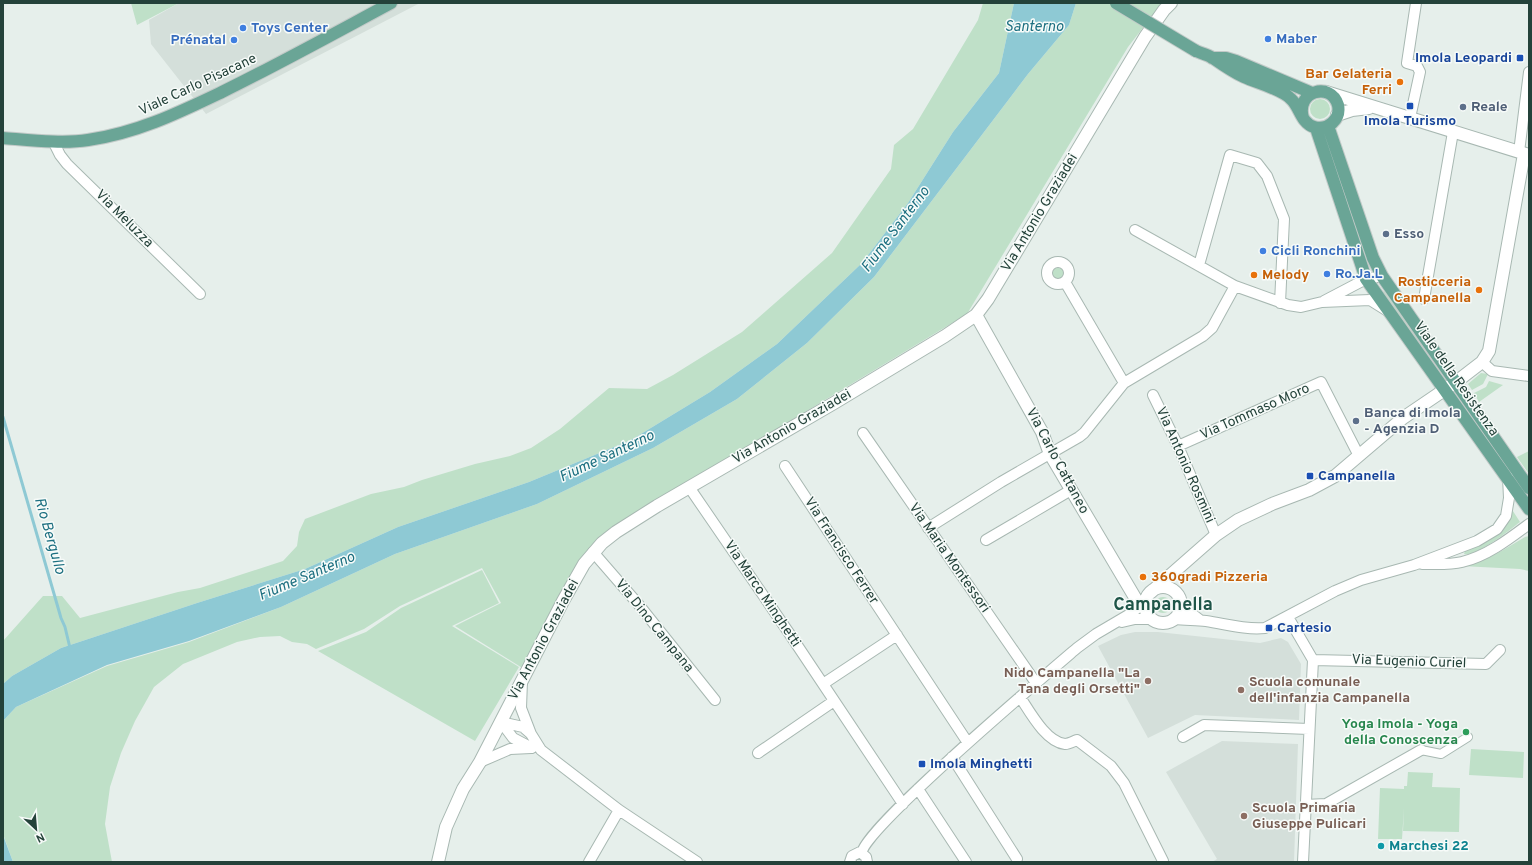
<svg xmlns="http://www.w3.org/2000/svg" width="1532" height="865" font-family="Overpass,sans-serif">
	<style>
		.built { fill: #d4dfda }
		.green { fill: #bfe0c8 }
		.water { fill: #8ec9d4 }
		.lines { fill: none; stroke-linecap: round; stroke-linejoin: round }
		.stream { stroke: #8ec9d4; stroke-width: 3 }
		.pedestrian-casing { stroke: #a8b8b2; stroke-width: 10 }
		.minor-casing { stroke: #a8b8b2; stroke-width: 12 }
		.tertiary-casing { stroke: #a8b8b2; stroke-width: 14 }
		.primary-casing { stroke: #c2cac8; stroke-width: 14 }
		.pedestrian { stroke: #fff; stroke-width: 8 }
		.minor { stroke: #fff; stroke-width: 10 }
		.tertiary { stroke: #fff; stroke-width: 12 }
		.primary { stroke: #6aa596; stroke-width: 12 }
		.primary-bridge-casing { stroke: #c2cac8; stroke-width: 14; stroke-linecap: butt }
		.primary-bridge { stroke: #6aa596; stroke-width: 12 }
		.shop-dot { fill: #3f7fe0; stroke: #f7fbf9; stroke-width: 1.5 }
		.transit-dot { fill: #1a4fb4; stroke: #f7fbf9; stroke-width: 1.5 }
		.food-dot { fill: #e8710a; stroke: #f7fbf9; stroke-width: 1.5 }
		.service-dot { fill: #5c6f8a; stroke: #f7fbf9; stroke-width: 1.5 }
		.education-dot { fill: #8d6e63; stroke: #f7fbf9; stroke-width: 1.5 }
		.leisure-dot { fill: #2e9e5b; stroke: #f7fbf9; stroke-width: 1.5 }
		.culture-dot { fill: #0f9aa8; stroke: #f7fbf9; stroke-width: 1.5 }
		.labels { text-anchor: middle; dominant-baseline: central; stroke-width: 3; stroke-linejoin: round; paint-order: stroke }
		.shop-label { font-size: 14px; font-weight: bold; fill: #366cbe; stroke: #f7fbf9; text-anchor: start }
		.transit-label { font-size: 14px; font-weight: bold; fill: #164399; stroke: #f7fbf9; text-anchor: start }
		.food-label { font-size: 14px; font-weight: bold; fill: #c56008; stroke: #f7fbf9; text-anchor: end }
		.street-label { font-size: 14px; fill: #24423a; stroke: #f7fbf9 }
		.service-label { font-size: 14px; font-weight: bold; fill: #4e5e75; stroke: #f7fbf9; text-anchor: start }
		.education-label { font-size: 14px; font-weight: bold; fill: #785e54; stroke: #f7fbf9; text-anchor: start }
		.leisure-label { font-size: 14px; font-weight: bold; fill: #27864d; stroke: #f7fbf9; text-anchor: end }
		.culture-label { font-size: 14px; font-weight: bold; fill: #0d838f; stroke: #f7fbf9; text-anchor: start }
		.water-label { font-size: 15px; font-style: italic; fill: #1c6f80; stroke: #f7fbf9 }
		.district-label { font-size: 18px; font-weight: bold; fill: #1f5548; stroke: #f7fbf9 }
	</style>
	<rect width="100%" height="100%" fill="#e6efeb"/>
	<path class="built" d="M179 3H420L206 114 151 44 149 20Z
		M1135 632H1158L1260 643 1281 638 1288 642 1301 664 1299 720 1195 715 1148 738 1098 646 1121 635Z
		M1222 741 1298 744 1294 862H1212L1217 859 1166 772Z"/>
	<path class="green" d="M131 3H179L137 25Z
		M983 3H1014L999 73 953 132 908 203 862 263 777 344 710 392 631 440 529 482 398 527 305 569 197 603 61 648 12 676 3 684V641L43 596H62L80 618 178 592 200 588 283 561 297 546 299 532 305 519 371 494 404 487 422 480 475 464 510 456 531 448 560 429 609 388 647 389 673 375 742 332 832 253 891 169 894 145 913 129 978 20Z
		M1076 3H1179L1152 16 1128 47 967 314 656 502 613 529 524 669 455 626 501 603 482 568 400 606 364 629 316 649 307 644 292 642 280 636 260 637 237 642 183 664 154 687 135 721 121 753 110 787 105 824 112 862H13L3 834V721L16 707 107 666 189 642 281 607 395 554 537 504 653 448 737 399 807 343 874 277 1028 74 1069 25Z
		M1310 109a10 10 0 1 1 20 0a10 10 0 1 1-20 0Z
		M1052 274a7 7 0 1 1 14 0a7 7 0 1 1-14 0Z
		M1384 291 1443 373 1441 375 1382 293Z
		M1481 373 1488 374 1483 384 1472 390 1468 384Z
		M1489 381 1503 385 1479 402 1474 393 1486 387Z
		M1529 451V474L1517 457Z
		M1511 508 1520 522C1510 530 1476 557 1464 554L1465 551C1477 546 1495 540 1503 528 1506 522 1509 515 1511 508Z
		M1529 536V571L1520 569 1461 566C1485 562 1505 549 1525 537Z
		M482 570 499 603 452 626 519 667 475 741 318 651 366 632 401 608Z
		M1155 605a8 8 0 1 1 16 0a8 8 0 1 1-16 0Z
		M1471 749 1524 752 1523 778 1469 775Z
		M1408 772 1433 773 1432 787 1460 788 1459 832 1403 831 1404 808 1402 839H1378L1380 788 1404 789V786H1407Z"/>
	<path class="water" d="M1014 3H1076L1069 25 1028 74 874 277 807 343 737 399 653 448 537 504 395 554 281 607 189 641 107 665 16 707 3 721V684L12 676 61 648 197 603 305 569 398 527 529 482 631 440 710 392 777 344 862 263 908 203 953 132 999 73Z
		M3 835 13 862H3Z"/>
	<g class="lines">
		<path class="stream" d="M3 417 61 618 65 627 70 648"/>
		<defs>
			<path id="pedestrian" d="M1421 750 1441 754 1468 737"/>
			<path id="minor" d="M1410 118 1420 72 1417 66 1407 63 1416 3
				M53 141 60 155 67 164 200 294
				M1519 152 1529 72
				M1135 230 1235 286 1288 305 1301 307 1322 302 1370 300 1386 310
				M1047 273a11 11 0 1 1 22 0a11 11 0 1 1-22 0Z
				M1199 265 1230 155 1257 163 1267 176 1284 219 1280 303
				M1065 282 1124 383
				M1424 299 1453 132
				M1324 301 1366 279 1382 276
				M1482 362 1492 371 1529 376
				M1153 395 1178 446 1216 535
				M863 433 1036 683
				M1178 446 1321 382 1359 456
				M785 466 968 743
				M689 487 789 633 903 804
				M928 528 1001 482 1079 437 1084 433 1124 383 1203 336 1212 328 1235 286
				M986 540 1071 490
				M593 552 639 605 715 700
				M1422 564C1435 564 1450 565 1462 562 1487 556 1509 539 1529 524
				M1181 603 1187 610 1200 620
				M1288 617 1313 660 1303 862
				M1175 619C1185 620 1196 620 1206 621 1226 624 1245 630 1265 628L1335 591 1361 580 1414 565 1477 541 1497 529 1506 516 1509 498 1508 477
				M1122 622 1135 619H1151
				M1313 660 1486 664 1500 650
				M522 681 521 708 531 734 541 750 619 810 697 862
				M823 684 897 635
				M1020 697C1030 712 1046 742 1065 744 1069 744 1074 741 1077 740L1111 766 1124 783 1163 861
				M501 722 513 738 532 748
				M501 722 523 727 531 734
				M1183 737 1204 725 1309 729
				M758 753 834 701
				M952 757 1017 859
				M480 762 510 749 531 748
				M918 789 966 862
				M1305 805 1326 804 1421 750
				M862 853C861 831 1049 672 1077 648L1096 634 1130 614 1140 606
				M589 862 619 810
				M850 862 852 856 860 852 866 857 867 862"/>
			<path id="tertiary" d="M1326 92 1529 155
				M1337 115 1352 110 1369 108
				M976 315 1042 432 1050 454 1140 606 1146 599
				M1145 605a18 18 0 1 1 36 0a18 18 0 1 1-36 0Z
				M1150 593 1216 535 1238 520 1272 504 1309 490 1335 476 1403 418 1456 382 1482 362 1489 351 1524 154
				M438 862 446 827 463 789 480 762 563 601 584 564 602 543 616 532 657 506 834 403 945 336 976 315 988 299 1145 37 1164 10 1171 3"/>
			<path id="primary" d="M1196 51C1201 53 1208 55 1213 58 1223 65 1233 72 1244 77 1257 83 1282 89 1291 99 1300 107 1301 123 1314 127 1328 131 1341 119 1338 105 1331 81 1295 91 1303 118
				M1212 58H1226L1236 61 1312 93
				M1328 126 1373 258 1382 276 1529 488
				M1316 128 1366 279 1529 509
				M3 138C29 140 63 144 88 140 137 133 178 113 222 92 279 64 335 33 391 3"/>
		</defs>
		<use href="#pedestrian" class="pedestrian-casing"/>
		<use href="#minor" class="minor-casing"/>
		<use href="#tertiary" class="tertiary-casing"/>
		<use href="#primary" class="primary-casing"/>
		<use href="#pedestrian" class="pedestrian"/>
		<use href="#minor" class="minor"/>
		<use href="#tertiary" class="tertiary"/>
		<use href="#primary" class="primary"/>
		<defs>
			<path id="primary-bridge" d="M1116 3 1196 51"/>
		</defs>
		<use href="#primary-bridge" class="primary-bridge-casing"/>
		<use href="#primary-bridge" class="primary-bridge"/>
	</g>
	<g class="shop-dot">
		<circle cx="243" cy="28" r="4"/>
		<circle cx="1268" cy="39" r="4"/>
		<circle cx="234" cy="40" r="4"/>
		<circle cx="1263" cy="251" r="4"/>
		<circle cx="1327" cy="274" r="4"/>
	</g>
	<g class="transit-dot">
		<rect x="1516" y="54" width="8" height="8" rx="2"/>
		<rect x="1406" y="102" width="8" height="8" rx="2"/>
		<rect x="1306" y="472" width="8" height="8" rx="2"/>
		<rect x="1265" y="624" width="8" height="8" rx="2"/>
		<rect x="918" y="760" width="8" height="8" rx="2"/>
	</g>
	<g class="food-dot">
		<circle cx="1400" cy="82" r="4"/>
		<circle cx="1254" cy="275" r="4"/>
		<circle cx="1479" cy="290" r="4"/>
		<circle cx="1143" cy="577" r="4"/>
	</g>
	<g class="service-dot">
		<circle cx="1463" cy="107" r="4"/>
		<circle cx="1386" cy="234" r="4"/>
		<circle cx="1356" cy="421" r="4"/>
	</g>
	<g class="education-dot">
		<circle cx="1148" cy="681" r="4"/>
		<circle cx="1241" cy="690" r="4"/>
		<circle cx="1244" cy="816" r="4"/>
	</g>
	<circle class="leisure-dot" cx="1466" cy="732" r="4"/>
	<circle class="culture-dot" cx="1381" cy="846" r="4"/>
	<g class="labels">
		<g class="shop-label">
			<text x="251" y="28">Toys Center</text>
			<text x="1276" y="39">Maber</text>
			<text x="226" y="40" text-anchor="end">Prénatal</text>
			<text x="1271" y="251">Cicli Ronchini</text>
			<text x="1335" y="274">Ro.Ja.L</text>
		</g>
		<g class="transit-label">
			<text x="1512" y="58" text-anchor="end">Imola Leopardi</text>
			<text x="1410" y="121" text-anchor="middle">Imola Turismo</text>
			<text x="1318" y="476">Campanella</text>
			<text x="1277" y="628">Cartesio</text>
			<text x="930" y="764">Imola Minghetti</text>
		</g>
		<g class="food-label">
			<text x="1392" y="74">Bar Gelateria<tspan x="1392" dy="16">Ferri</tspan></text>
			<text x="1262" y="275" text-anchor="start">Melody</text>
			<text x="1471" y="282">Rosticceria<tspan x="1471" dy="16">Campanella</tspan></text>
			<text x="1151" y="577" text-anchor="start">360gradi Pizzeria</text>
		</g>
		<g class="street-label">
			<text transform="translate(198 85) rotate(-25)">Viale Carlo Pisacane</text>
			<text transform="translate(1040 213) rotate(-59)">Via Antonio Graziadei</text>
			<text transform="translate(124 219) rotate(45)">Via Meluzza</text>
			<text transform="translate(1456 379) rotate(55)">Viale della Resistenza</text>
			<text transform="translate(1255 412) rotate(-24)">Via Tommaso Moro</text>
			<text transform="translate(792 427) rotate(-30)">Via Antonio Graziadei</text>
			<text transform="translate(1057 461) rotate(62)">Via Carlo Cattaneo</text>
			<text transform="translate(1185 465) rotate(66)">Via Antonio Rosmini</text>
			<text transform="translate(841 551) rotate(57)">Via Francisco Ferrer</text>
			<text transform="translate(949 558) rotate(55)">Via Maria Montessori</text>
			<text transform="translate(762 594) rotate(56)">Via Marco Minghetti</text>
			<text transform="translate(654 626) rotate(51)">Via Dino Campana</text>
			<text transform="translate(544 640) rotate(-62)">Via Antonio Graziadei</text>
			<text transform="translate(1409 662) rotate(2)">Via Eugenio Curiel</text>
		</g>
		<g class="service-label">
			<text x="1471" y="107">Reale</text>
			<text x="1394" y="234">Esso</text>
			<text x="1364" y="413">Banca di Imola<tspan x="1364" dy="16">- Agenzia D</tspan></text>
		</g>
		<g class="education-label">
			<text x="1140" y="673" text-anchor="end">Nido Campanella "La<tspan x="1140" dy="16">Tana degli Orsetti"</tspan></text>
			<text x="1249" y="682">Scuola comunale<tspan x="1249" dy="16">dell'infanzia Campanella</tspan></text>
			<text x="1252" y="808">Scuola Primaria<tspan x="1252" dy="16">Giuseppe Pulicari</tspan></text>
		</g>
		<g class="leisure-label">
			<text x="1458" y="724">Yoga Imola - Yoga<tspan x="1458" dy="16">della Conoscenza</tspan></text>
		</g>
		<g class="culture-label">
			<text x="1389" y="846">Marchesi 22</text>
		</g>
		<g class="water-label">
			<text x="1034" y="27">Santerno</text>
			<text transform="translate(896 230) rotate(-53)">Fiume Santerno</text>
			<text transform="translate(607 457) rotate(-25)">Fiume Santerno</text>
			<text transform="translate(49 536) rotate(74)">Rio Bergullo</text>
			<text transform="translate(307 577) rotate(-23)">Fiume Santerno</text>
		</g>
		<g class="district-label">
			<text x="1163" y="605">Campanella</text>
		</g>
	</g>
	<rect width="1532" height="865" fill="none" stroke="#24423a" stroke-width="8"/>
	<g transform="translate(36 829) rotate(154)" stroke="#f7fbf9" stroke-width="3" paint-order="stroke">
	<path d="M0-3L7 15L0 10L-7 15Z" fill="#24423a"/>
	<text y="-6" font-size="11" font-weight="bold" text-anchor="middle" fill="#24423a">N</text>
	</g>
</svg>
